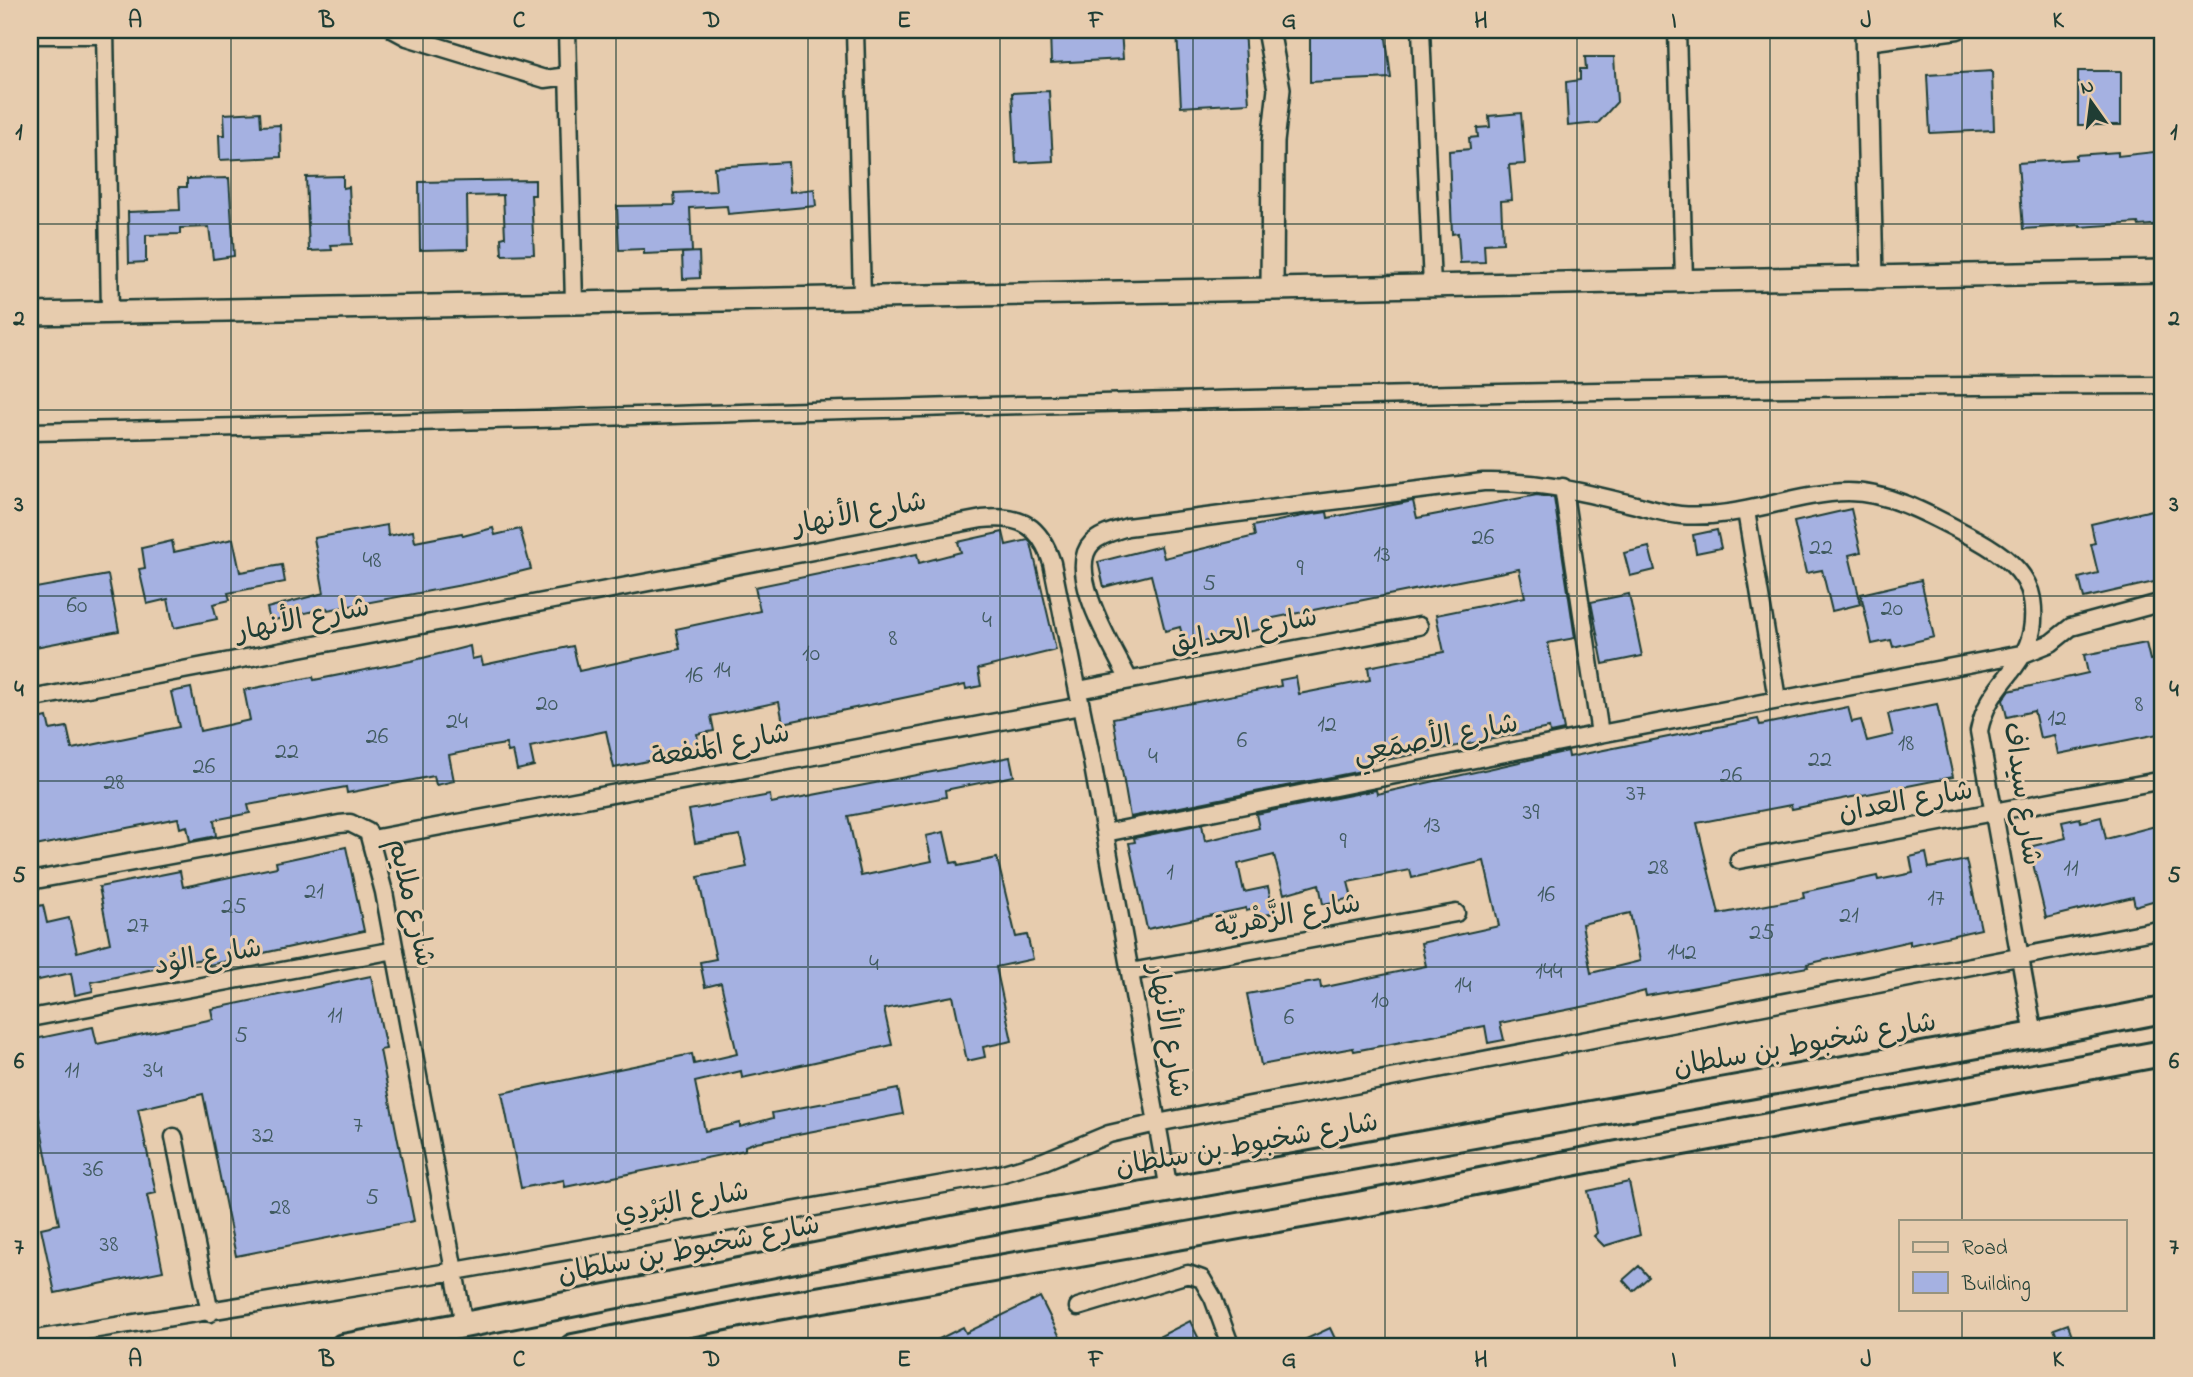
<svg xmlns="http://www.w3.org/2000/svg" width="2193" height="1377" font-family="'Indie Flower','Playpen Sans Arabic',sans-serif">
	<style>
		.building { fill: #a5b1e1; stroke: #1f3d34; stroke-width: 2; fill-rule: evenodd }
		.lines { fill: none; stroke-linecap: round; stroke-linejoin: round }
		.street-casing { stroke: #1f3d34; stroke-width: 21 }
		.secondary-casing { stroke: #1f3d34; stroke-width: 26 }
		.primary-casing { stroke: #1f3d34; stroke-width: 30 }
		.street { stroke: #e7ccae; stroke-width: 16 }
		.secondary { stroke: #e7ccae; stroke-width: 21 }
		.primary { stroke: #e7ccae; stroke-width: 24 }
		.grid { fill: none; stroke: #1f3d34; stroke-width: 2; stroke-opacity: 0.55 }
		.labels { text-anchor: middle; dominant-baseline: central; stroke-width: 6; stroke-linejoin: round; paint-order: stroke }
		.number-label { font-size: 24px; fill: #405a5f }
		.street-label { font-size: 28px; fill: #1f3d34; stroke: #e7ccae }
		.neatline { fill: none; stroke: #1f3d34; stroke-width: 2.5 }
		.grid-label { font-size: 23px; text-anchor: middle; font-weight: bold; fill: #1f3d34 }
	</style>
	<rect width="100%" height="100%" fill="#e7ccae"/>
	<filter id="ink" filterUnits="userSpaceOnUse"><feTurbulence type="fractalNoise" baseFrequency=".0143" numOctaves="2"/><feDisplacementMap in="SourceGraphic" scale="14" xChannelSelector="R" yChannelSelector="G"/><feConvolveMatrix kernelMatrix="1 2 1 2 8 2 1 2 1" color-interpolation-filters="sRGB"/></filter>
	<g filter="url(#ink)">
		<path class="building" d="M1050 30H1121L1123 59 1051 63Z
			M1177 30H1244L1249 103 1181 107Z
			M1369 30H1385L1391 78 1310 82V34H1369Z
			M1585 57H1614L1617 102 1598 123 1568 126 1566 82 1580 80V69H1586Z
			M1992 71 1994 130 1930 133 1927 75Z
			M2078 71H2121V125H2078Z
			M1049 91 1053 161 1016 163 1012 93Z
			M260 112 261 126 280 125 281 157 220 160 219 135H225L224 114Z
			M1521 113 1525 164 1509 165 1512 200 1501 201 1503 243 1484 244 1485 262 1460 263 1458 233 1452 234 1449 151 1470 149 1469 138 1478 137 1477 128 1490 127 1489 116Z
			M2163 151V224L2139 226 2138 223 2080 227V225L2023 229 2018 163 2076 159V155L2118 152V156Z
			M788 162 790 192 814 189 816 206 728 214 727 206 690 208 692 252 644 254V249L619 250 617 206 675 205 674 193 716 191 714 167Z
			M343 176V188L349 187 352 244 331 245 332 250 309 251 306 177Z
			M229 178 234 256 213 259 209 227 180 228V234L146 235V262L129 263 128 212 180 210 179 187H187V179Z
			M535 180V195H531L534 254 502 255 501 238 505 237 503 195 467 196 468 249 420 250 419 182Z
			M699 252 700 278 683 279 682 253Z
			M1537 495 1554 498 1575 638 1548 643 1564 730 1550 733 1549 728 1370 763 1371 769 1130 817 1113 718 1281 686 1280 680 1296 677 1299 694 1370 680 1368 667 1444 652 1436 615 1525 597 1519 569 1268 619 1270 627 1185 646 1180 627 1165 631 1151 575 1104 587 1098 562 1161 546 1164 558 1255 536 1253 526 1307 515 1327 512 1328 518 1413 501 1417 518Z
			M2161 508 2163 519V580L2084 598 2079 578 2098 573 2091 544 2095 543 2091 524Z
			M1851 509 1861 552 1849 555 1861 604 1832 611 1822 570 1806 573 1794 522Z
			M387 525 388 536 413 531 415 542 462 533 463 536 493 528 495 535 520 529 531 569 478 582 328 610 327 608 270 621 267 608 324 593 314 538Z
			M1717 530 1721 548 1696 553 1693 535Z
			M1003 532 1006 545 1028 540 1031 543 1056 650 978 669 981 686 966 689 965 685 783 723 779 702 711 716 714 731 697 734 700 750 614 768 606 731 530 747 534 766 517 770 513 751 508 752 506 744 487 747 449 755 454 781 436 785 434 776 347 793 346 787 248 805 250 813 214 820 216 836 190 841 187 826 180 828 178 818 30 847V721L47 717 50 730 67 727 72 749 169 729 179 727 171 692 191 688 200 731 250 720 244 690 313 677 314 680 411 661 470 646 472 659 481 657 483 665 573 646 579 671 680 649 676 629 760 611 755 587 917 554 919 563 961 552 958 542Z
			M233 539 240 572 282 565 285 582 228 593 230 600 213 604 217 619 174 628 168 599 147 604 139 569 145 568 142 548 172 541 174 552Z
			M1649 547 1655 570 1630 576 1624 553Z
			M108 575 119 631 30 648V589Z
			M1921 580 1934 637 1893 647 1891 640 1872 644 1861 594Z
			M1629 594 1642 656 1603 664 1591 602Z
			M2146 643 2150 660 2163 657V733L2058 754 2054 735 2040 738 2034 711 2007 717 2003 700 2009 691 2088 673 2084 655Z
			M1937 704 1953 777 1792 809 1791 805 1697 823 1719 914 1804 898 1803 892 1877 876 1878 880 1913 873 1910 857 1926 853 1929 868 1966 860 1981 929 1910 945V941L1807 964 1808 967 1646 996 1645 991 1597 1004 1500 1023 1504 1040 1488 1043 1485 1026 1354 1051 1353 1048 1261 1065 1247 994 1320 981 1321 988 1426 966 1421 943 1499 926 1484 861 1412 878 1410 870 1348 882 1352 898 1323 904 1319 884 1284 894 1274 855 1238 864 1244 892 1268 887 1274 913 1257 917 1255 909 1246 911V908L1147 929 1129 843 1135 842 1134 838 1202 824 1205 841 1259 828 1256 814 1376 790 1377 794 1568 751 1569 757 1758 719 1760 725 1848 707 1852 722 1861 720 1867 741 1893 735 1888 714ZM1630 913 1640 961 1591 973 1582 924Z
			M1010 757 1014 776 945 790 946 797 848 816 861 876 932 861 926 836 944 832 951 863 957 862 958 866 997 858 1016 937 1027 935 1033 959 996 967 1012 1041 983 1047 985 1057 967 1061 953 996 884 1009 892 1045 742 1078 741 1071 695 1082 705 1131 740 1123V1127L773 1118 772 1113 898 1089 903 1114 756 1142 745 1146V1150L565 1187 564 1180 521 1188 502 1093 692 1054 694 1064 737 1054 721 983 705 987 700 962 716 959 698 877 747 867 740 835 695 843 689 810 770 795 771 803Z
			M2101 817 2106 839 2163 824V898L2135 906 2133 897 2046 918 2029 847 2066 838 2062 822 2080 818 2081 822Z
			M346 847 364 931 209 965 207 958 91 982 93 991 75 995 71 973 30 982V908L43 905 47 923 69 918 77 952 110 943 99 887 180 871 183 887 277 867 276 862Z
			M371 976 386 1049 380 1050 414 1221 236 1256 203 1094 138 1109 156 1193 147 1195 163 1271 55 1293 41 1228 59 1224 30 1070V1040L93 1027 97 1044 213 1019 211 1009Z
			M1629 1182 1640 1235 1604 1246 1594 1236 1597 1233 1588 1191Z
			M1639 1266 1649 1277 1633 1291 1623 1280Z
			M1040 1297 1065 1347H923L963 1327 966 1333Z
			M1190 1321 1203 1347H1139Z
			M2068 1324 2076 1347H2061L2054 1329Z
			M1330 1328 1339 1347H1289Z"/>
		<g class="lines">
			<defs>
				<path id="street" d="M105 30 110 312
					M394 30 407 37 545 79 568 76
					M567 30 574 303
					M855 30 862 297
					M1421 30 1432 286
					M1677 30 1684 280
					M30 35H106
					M1867 42 1958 30
					M30 432C741 416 1452 386 2163 385
					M1563 487 1600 734
					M1746 511 1777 699
					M1129 680C1115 651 1064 571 1092 543 1101 534 1116 531 1127 527L1483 482C1533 481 1570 489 1619 501 1639 505 1660 513 1680 515 1740 520 1791 493 1848 492 1893 492 1937 519 1976 539 1999 552 2027 570 2032 599 2042 667 1990 673 1979 731L2034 1035
					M1078 690 1419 626
					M30 699 982 519C1021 515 1040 525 1052 563L1092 761 1169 1190
					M1105 833 1600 734 2026 653 2051 643 2071 627 2163 602
					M372 839 1081 706
					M1739 860 2163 780
					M30 881 339 824 350 823 368 832 384 892 464 1325
					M1130 972 1456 913
					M30 1018 395 950
					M174 1137 210 1313
					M1078 1307 1188 1274 1202 1279 1213 1298 1231 1347
					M30 1340 455 1271 1000 1174 1044 1161 1109 1134 1157 1123 2163 929"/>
				<path id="secondary" d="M1268 30 1279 89 1273 142 1272 288
					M1866 30 1872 278
					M30 314 2163 271"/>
				<path id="primary" d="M343 1347 464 1325 1009 1218 2034 1035 2163 1010
					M573 1347 760 1310 1358 1205 1607 1156 2163 1053"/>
			</defs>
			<use href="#street" class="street-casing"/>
			<use href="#secondary" class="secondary-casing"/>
			<use href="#primary" class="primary-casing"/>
			<use href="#street" class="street"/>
			<use href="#secondary" class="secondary"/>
			<use href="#primary" class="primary"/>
		</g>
	</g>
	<path class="grid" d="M231 30V1347M423 30V1347M616 30V1347M808 30V1347M1000 30V1347M1193 30V1347M1385 30V1347M1577 30V1347M1770 30V1347M1962 30V1221M30 224H2163M30 410H2163M30 596H2163M30 781H2163M30 967H2163M30 1153H2163M1962 1309V1347"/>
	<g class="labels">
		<g class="number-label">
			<text x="1483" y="538">26</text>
			<text x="1821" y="548">22</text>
			<text x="1382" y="555">13</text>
			<text x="372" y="561">48</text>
			<text x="1300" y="569">9</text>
			<text x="1209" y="584">5</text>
			<text x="77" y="606">60</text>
			<text x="1892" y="609">20</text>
			<text x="987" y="621">4</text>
			<text x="893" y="639">8</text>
			<text x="811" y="654">10</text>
			<text x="722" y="671">14</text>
			<text x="694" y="676">16</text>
			<text x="547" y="704">20</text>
			<text x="2139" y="705">8</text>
			<text x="2057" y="719">12</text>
			<text x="457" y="722">24</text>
			<text x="1327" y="725">12</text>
			<text x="377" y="737">26</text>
			<text x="1242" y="741">6</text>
			<text x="1906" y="744">18</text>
			<text x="287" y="752">22</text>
			<text x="1153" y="757">4</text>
			<text x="1820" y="760">22</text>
			<text x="204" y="767">26</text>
			<text x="1731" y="776">26</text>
			<text x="114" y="783">28</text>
			<text x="1636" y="794">37</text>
			<text x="1531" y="813">39</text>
			<text x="1432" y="826">13</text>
			<text x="1343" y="842">9</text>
			<text x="1658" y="868">28</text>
			<text x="2071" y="869">11</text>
			<text x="1170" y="873">1</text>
			<text x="314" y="892">21</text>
			<text x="1546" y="895">16</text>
			<text x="1936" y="899">17</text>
			<text x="234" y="907">25</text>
			<text x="1849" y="916">21</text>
			<text x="138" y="926">27</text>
			<text x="1762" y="933">25</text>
			<text x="1682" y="953">142</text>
			<text x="874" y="964">4</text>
			<text x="1549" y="972">144</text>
			<text x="1463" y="986">14</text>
			<text x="1380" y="1001">10</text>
			<text x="335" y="1016">11</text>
			<text x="1289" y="1018">6</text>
			<text x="241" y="1036">5</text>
			<text x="72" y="1071">11</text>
			<text x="153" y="1071">34</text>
			<text x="358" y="1126">7</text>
			<text x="263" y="1136">32</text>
			<text x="93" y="1170">36</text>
			<text x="372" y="1198">5</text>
			<text x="280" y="1208">28</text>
			<text x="109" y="1245">38</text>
		</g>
		<g class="street-label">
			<text transform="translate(860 515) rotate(-11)">شارع الأنهار</text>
			<text transform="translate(303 621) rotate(-11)">شارع الأنهار</text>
			<text transform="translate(1244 632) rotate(-11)">شارع الحدايق</text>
			<text transform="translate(1436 740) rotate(-11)">شارع الأصمَعِي</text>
			<text transform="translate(721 747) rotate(-11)">شارع المَنفعة</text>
			<text transform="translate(2021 794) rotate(82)">شارع سيداف</text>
			<text transform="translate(1906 803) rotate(-10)">شارع العدان</text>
			<text transform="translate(410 903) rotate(77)">شارع ملايم</text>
			<text transform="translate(1288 917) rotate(-10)">شارع الزَّهْريّة</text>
			<text transform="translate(208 958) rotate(-10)">شارع الوُد</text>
			<text transform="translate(1167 1031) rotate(80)">شارع الأنهار</text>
			<text transform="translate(1805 1046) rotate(-10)">شارع شخبوط بن سلطان</text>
			<text transform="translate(1247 1146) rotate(-10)">شارع شخبوط بن سلطان</text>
			<text transform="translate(682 1204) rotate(-10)">شارع البَرْدِي</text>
			<text transform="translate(689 1251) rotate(-11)">شارع شخبوط بن سلطان</text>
		</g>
	</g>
	<rect width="2193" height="1377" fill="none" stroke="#e7ccae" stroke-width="77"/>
	<rect x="1899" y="1220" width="228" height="91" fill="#e7ccae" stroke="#97937d" stroke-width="2"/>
	<rect x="1913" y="1242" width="35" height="10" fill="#e7ccae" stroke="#97937d" stroke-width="2"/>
	<text x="1962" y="1254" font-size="21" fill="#1f3d34">Road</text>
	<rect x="1913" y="1272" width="35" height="21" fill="#a5b1e1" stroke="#97937d" stroke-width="2"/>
	<text x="1962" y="1290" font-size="21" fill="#1f3d34">Building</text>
	<g transform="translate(2091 102) rotate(346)" stroke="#e7ccae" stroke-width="5" paint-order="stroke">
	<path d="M0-5L12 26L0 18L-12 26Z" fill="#1f3d34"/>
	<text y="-10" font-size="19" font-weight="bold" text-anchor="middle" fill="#1f3d34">N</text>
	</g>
	<rect x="38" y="38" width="2116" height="1300" class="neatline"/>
	<g class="grid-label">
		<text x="135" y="27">A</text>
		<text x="327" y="27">B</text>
		<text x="519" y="27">C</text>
		<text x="712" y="27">D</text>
		<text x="904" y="27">E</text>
		<text x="1096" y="27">F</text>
		<text x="1289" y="27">G</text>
		<text x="1481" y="27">H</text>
		<text x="1674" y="27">I</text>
		<text x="1866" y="27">J</text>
		<text x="2058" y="27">K</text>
		<text x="19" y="139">1</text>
		<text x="2174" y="139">1</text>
		<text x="19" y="325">2</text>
		<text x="2174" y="325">2</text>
		<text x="19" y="511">3</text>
		<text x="2174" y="511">3</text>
		<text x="19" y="696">4</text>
		<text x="2174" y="696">4</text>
		<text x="19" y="882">5</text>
		<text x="2174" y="882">5</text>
		<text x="19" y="1068">6</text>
		<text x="2174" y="1068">6</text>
		<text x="19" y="1254">7</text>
		<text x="2174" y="1254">7</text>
		<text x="135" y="1366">A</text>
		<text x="327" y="1366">B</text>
		<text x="519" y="1366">C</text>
		<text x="712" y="1366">D</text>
		<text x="904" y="1366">E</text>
		<text x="1096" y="1366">F</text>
		<text x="1289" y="1366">G</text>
		<text x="1481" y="1366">H</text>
		<text x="1674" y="1366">I</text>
		<text x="1866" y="1366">J</text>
		<text x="2058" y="1366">K</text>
	</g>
</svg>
